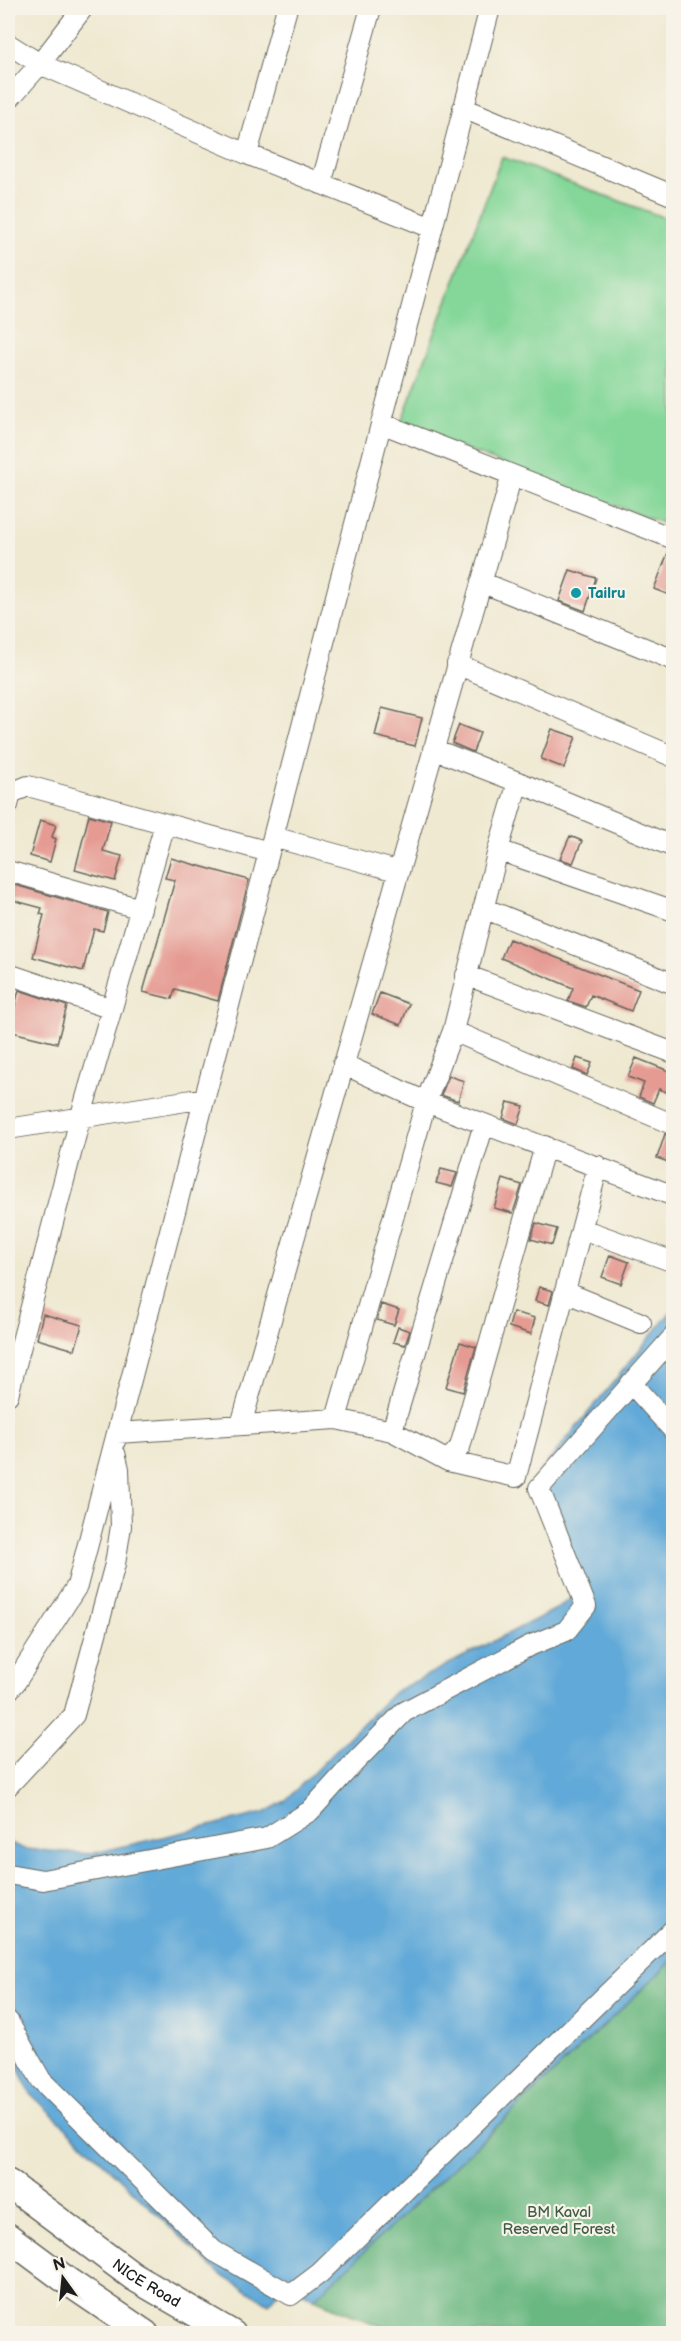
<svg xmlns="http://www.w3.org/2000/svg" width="681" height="2341" font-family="'Balsamiq Sans',sans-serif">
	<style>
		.green { fill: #84d799; stroke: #507a5a; stroke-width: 1.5 }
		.forest { fill: #6bb881; stroke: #446a4e; stroke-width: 1.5 }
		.water { fill: #61a9d8; stroke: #3e627a; stroke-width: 1.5 }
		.building { fill: #e59a92 }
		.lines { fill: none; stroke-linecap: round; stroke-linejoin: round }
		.minor-casing { stroke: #66645b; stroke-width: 22 }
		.highway-casing { stroke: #66645b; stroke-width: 30 }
		.minor { stroke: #fff; stroke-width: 20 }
		.highway { stroke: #fff; stroke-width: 27 }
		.culture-dot { fill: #0f9aa8; stroke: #f7f3e8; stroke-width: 2 }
		.labels { text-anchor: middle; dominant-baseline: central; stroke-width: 4.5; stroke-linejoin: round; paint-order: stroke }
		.culture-label { font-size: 15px; font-weight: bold; fill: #0d838f; stroke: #f7f3e8; text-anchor: start }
		.park-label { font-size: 15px; fill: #405d48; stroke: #f7f3e8 }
		.street-label { font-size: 15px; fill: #1c1c1c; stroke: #f7f3e8 }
	</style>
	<rect width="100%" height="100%" fill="#f7f3e8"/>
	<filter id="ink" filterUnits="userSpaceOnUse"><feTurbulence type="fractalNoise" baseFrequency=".0167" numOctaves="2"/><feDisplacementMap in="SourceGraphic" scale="12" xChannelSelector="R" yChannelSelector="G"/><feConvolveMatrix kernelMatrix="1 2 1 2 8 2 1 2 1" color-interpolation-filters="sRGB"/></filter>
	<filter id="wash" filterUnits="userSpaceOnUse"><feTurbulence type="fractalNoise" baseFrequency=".008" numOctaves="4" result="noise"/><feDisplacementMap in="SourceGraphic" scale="24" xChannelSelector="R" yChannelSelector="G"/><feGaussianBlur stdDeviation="1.35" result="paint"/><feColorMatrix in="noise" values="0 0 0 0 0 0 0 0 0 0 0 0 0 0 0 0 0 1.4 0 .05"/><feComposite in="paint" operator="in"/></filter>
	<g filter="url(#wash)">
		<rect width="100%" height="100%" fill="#efe9d1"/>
		<path class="green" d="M502 157 673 221V527L400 425Z"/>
		<path class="forest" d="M673 1960V2333H397L314 2299Z"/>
		<path class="water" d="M673 1309V1960L314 2299 285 2281 269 2304 220 2274 31 2094 8 2048V1842L24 1849 91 1854 264 1813 285 1801 394 1692 556 1609 579 1592 529 1485Z"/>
		<g id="blocks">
			<path class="building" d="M669 550 674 551V597L654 589Z
				M570 570 596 578 585 611 559 601Z
				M382 708 422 718 415 746 375 736Z
				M459 725 480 733 473 752 452 743Z
				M552 729 576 737 564 768 541 759Z
				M89 815 111 821 103 851 122 856 115 881 75 870Z
				M40 820 56 825 52 837 56 839 50 862 30 856Z
				M570 836 582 841 573 863 560 859Z
				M171 858 249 880 218 1001 175 989 172 999 143 992 175 880 165 878Z
				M8 883 108 912 103 931 94 929 83 971 33 957 44 915 40 914 42 908 8 899Z
				M509 939 639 990 631 1011 591 995 586 1007 568 1001 573 988 501 958Z
				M19 990 67 1006 57 1043 8 1031Z
				M380 993 409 1004 401 1025 372 1014Z
				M577 1058 592 1063 587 1075 573 1069Z
				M636 1058 674 1073V1095L659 1089 653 1103 639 1097 644 1083 628 1077Z
				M449 1076 464 1081 458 1101 441 1095Z
				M508 1102 524 1106 518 1124 503 1118Z
				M665 1134 674 1137V1164L657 1158Z
				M441 1169 457 1173 452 1187 436 1183Z
				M503 1179 522 1185 513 1213 494 1208Z
				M536 1223 557 1229 552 1245 531 1239Z
				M610 1255 629 1262 621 1284 602 1277Z
				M539 1287 553 1291 549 1305 535 1301Z
				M381 1304 399 1310 394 1325 377 1320Z
				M513 1312 535 1318 531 1334 509 1327Z
				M43 1314 82 1325 75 1350 37 1339Z
				M398 1327 410 1331 405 1345 393 1342Z
				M460 1342 476 1347 463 1392 446 1387Z"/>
		</g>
	</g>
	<g filter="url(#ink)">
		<use href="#blocks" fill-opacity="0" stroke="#66645b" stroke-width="1.5"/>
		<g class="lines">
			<defs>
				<path id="minor" d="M8 44 40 64 247 154 432 228
					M8 100 40 64 83 8
					M463 108 674 196
					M247 154 287 8
					M321 184 371 8
					M381 423 674 539
					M481 582 674 660
					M457 664 674 757
					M433 749 518 782 674 847
					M518 782 498 850 453 1031 674 1125
					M8 805 11 793 28 786 269 852
					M273 837 397 871
					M498 850 674 911
					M8 871 141 909
					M483 908 674 984
					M8 974 112 1009
					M466 975 674 1053
					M343 1064 426 1102 674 1196
					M8 1129 205 1098
					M582 1229 674 1262
					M565 1292 641 1323
					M631 1383 674 1431
					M8 1395 80 1119 165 824
					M336 1419 426 1102 453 1031
					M241 1425 512 475
					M392 1431 484 1124
					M117 1433 336 1419 392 1431 448 1461 516 1477 598 1166
					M448 1461 460 1447 545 1146
					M8 1691 15 1683 77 1586 490 8
					M8 1786 74 1715 115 1564 121 1526 119 1469 115 1453
					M8 1874 43 1880 267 1838 310 1811 349 1768 404 1712 529 1646 566 1631 586 1606 539 1488 674 1336
					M8 2021 41 2080 214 2251 291 2295 320 2273 674 1929"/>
				<g id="highway">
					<path id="s1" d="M8 2183 134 2277 232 2334"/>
					<path d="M8 2237 70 2283 145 2334"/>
				</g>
			</defs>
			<use href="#minor" class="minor-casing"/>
			<use href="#highway" class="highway-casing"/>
			<use href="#minor" class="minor"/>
			<use href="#highway" class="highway"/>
		</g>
	</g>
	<circle class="culture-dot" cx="576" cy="593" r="6"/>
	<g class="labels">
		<g class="culture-label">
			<text x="588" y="593">Tailru</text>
		</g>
		<g class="park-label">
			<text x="559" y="2212">BM Kaval<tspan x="559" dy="17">Reserved Forest</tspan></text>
		</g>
		<g class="street-label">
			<text stroke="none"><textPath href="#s1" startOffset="171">NICE Road</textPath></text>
		</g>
	</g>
	<rect width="681" height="2341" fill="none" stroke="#f7f3e8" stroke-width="30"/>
	<g transform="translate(63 2278) rotate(345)" stroke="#f7f3e8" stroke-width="4.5" paint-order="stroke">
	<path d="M0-4.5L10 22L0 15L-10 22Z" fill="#1c1c1c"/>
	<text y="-9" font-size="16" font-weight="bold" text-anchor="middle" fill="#1c1c1c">N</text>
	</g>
</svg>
